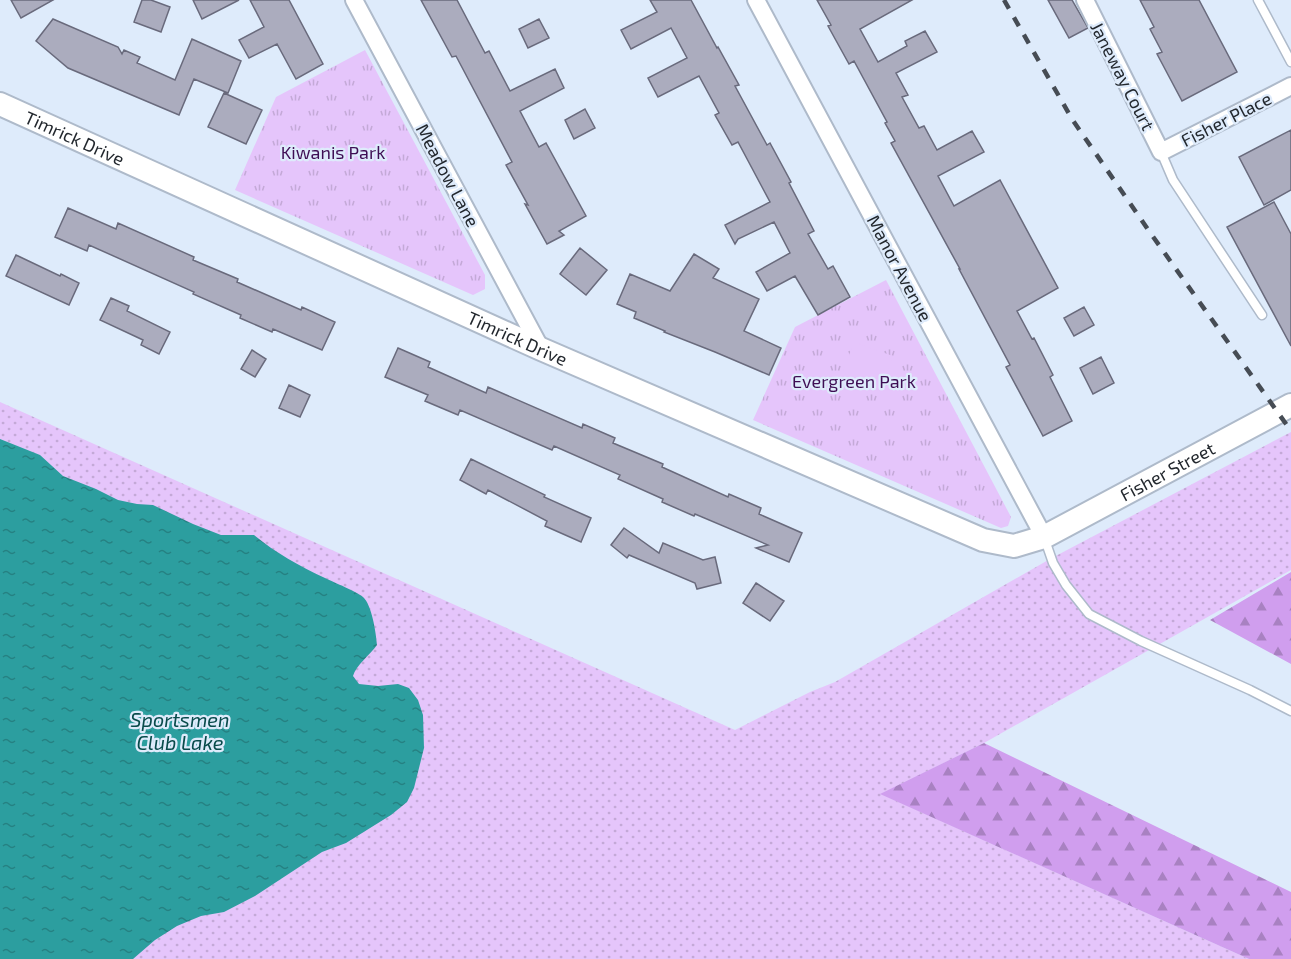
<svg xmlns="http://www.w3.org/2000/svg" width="1291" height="959" font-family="'Exo 2',sans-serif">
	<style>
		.grass { fill: url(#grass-dots) }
		.forest { fill: url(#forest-firs) }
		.park { fill: url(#park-tufts) }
		.pitch { fill: #e5c5fb }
		.water { fill: url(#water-ripples) }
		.building { fill: #abacbe; stroke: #696a7c; stroke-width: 1.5 }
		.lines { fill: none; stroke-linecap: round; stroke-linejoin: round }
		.lane-casing { stroke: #aebaca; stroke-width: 11 }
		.street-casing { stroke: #aebaca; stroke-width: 20 }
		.secondary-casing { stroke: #aebaca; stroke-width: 26 }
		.lane { stroke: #fff; stroke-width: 8 }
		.street { stroke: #fff; stroke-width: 16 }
		.secondary { stroke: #fff; stroke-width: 22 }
		.rail { stroke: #464c54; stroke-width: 4.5; stroke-dasharray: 10 10; stroke-linecap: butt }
		.labels { text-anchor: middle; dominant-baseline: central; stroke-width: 4.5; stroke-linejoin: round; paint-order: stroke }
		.street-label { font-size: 18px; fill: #23282e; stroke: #deebfb }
		.park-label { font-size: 18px; fill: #3e0e54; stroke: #deebfb }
		.water-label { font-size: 20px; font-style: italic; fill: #084b4b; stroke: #deebfb }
	</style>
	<defs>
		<pattern id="grass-dots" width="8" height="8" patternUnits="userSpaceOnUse" patternTransform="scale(1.5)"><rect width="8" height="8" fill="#e5c5fb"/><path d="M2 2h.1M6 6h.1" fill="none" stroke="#c4a9d7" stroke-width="1.8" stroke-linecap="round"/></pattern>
		<pattern id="forest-firs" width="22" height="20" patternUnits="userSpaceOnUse" patternTransform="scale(1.5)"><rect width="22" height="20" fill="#d09eee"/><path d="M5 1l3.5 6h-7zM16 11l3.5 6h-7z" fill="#a881c1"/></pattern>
		<pattern id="park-tufts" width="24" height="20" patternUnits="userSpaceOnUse" patternTransform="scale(1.5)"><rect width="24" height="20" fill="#e5c5fb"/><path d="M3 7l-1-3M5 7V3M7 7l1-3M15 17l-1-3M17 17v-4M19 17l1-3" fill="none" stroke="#c4a9d7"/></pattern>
		<pattern id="water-ripples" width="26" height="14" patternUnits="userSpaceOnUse" patternTransform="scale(1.5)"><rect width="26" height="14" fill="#2c9e9f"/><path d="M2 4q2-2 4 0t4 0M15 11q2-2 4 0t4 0" fill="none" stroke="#258182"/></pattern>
	</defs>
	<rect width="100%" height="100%" fill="#deebfb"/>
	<path class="grass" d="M0 402 735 730 810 692 835 682 1050 559 1291 432V570L984 743 881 794 1249 959H0Z"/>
	<path class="forest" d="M1291 572V664L1210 620Z
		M984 743 1291 892V959H1249L880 794Z"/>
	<path class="park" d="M365 50 485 275V289L473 295 235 190 276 97Z
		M886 280 1011 517 1008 526 1001 528 753 420 795 327Z"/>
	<path class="pitch" d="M854 342 893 356 880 393 840 379Z"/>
	<path class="water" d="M0 439 40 455 63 476 96 489 118 500 137 504 153 505 193 524 221 535H254C276 553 299 566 325 578 335 583 356 591 363 597 372 605 376 633 377 645 370 655 356 665 353 676L359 684 378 686 398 684 409 688 418 700 423 715 424 748 414 788 407 802 391 815 346 843 322 852 255 896 224 912 201 916 177 926 155 940 133 959H0Z"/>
	<path class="building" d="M11 0H53L21 18Z
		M142 0H151L170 7 161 32 134 22Z
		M193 0H239L202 19Z
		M250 0H289L323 64 296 79 277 44 249 58 239 40 264 27Z
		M421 0H457L485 53 489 51 510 91 555 69 564 88 520 111 539 147 546 143 586 216 559 231 564 235 547 244 525 204 528 205 506 165 512 162 456 56 452 57Z
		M650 0H691L717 48 718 47 739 85 735 86 767 145 770 143 791 182 789 183 814 231 808 234 828 269 833 266 850 297 818 315 795 276 767 291 756 272 790 253 774 222 738 239 735 244 725 225 770 202 738 142 732 145 715 115 719 113 699 76 658 97 648 78 687 58 671 28 631 49 621 30 657 12Z
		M817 0H912L860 29 878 62 907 46 905 41 925 31 937 52 896 73 908 95 902 97 919 128 924 126 937 150 972 131 984 152 938 176 954 206 1000 180 1058 288 1017 311 1032 339 1034 338 1053 375 1050 377 1072 421 1043 436 1006 367 1010 365 959 269H960L891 143 895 141 885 123 887 122 854 61 849 64 828 26 831 25Z
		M1048 0H1072L1088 28 1069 38Z
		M1140 0H1199L1237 72 1182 101 1157 54 1162 52 1150 29 1154 27Z
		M53 19 118 47 122 54 124 50 140 57 137 63 175 80 192 39 241 61 228 93 194 79 179 115 68 68 36 41Z
		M539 19 549 38 528 48 519 29Z
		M224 93 262 110 246 144 208 127Z
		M585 109 595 128 574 139 565 120Z
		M1291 130V190L1264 205 1239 157Z
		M1274 202 1291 234V346L1227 227Z
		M68 208 116 229 118 223 194 257 193 260 238 279 237 282 301 310 302 307 335 322 322 350 273 329 272 332 240 318 241 315 193 294 194 292 89 245 87 251 55 237Z
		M580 248 607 270 586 295 560 274Z
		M694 254 719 269 713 278 759 299 744 331 781 348 769 375 715 352 664 332 665 331 634 318 636 312 617 304 630 274 670 291Z
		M16 255 60 276 61 274 79 283 69 305 6 276Z
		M111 298 129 306 127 311 170 332 159 354 141 345 143 340 100 320Z
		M1084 307 1094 325 1074 336 1064 318Z
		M398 348 430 362 428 367 486 393 488 387 582 428 583 424 615 438 613 443 663 464 662 467 728 497 729 494 761 508 759 514 802 533 789 562 756 548 768 545 695 514 694 516 662 502 663 499 618 479 620 475 554 446 552 450 460 410 458 415 425 401 428 395 385 377Z
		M252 350 266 359 255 377 241 369Z
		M1101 357 1114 383 1093 394 1080 368Z
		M289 385 310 395 300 417 279 408Z
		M471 459 545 495 544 497 591 518 581 542 545 526 547 521 488 490 486 494 460 480Z
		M624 528 659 553 663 543 703 560 715 557 721 583 697 589 695 583 629 555 627 558 611 545Z
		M756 583 784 601 770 621 743 603Z"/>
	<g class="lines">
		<defs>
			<path id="lane" d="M1258 0 1291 62
				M1161 152 1173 180 1262 315
				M1044 537 1053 563 1066 585 1089 614 1141 641 1250 690 1291 711"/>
			<path id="street" d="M354 0 541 349
				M756 0 1044 537
				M1085 0 1161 152 1291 86"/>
			<g id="secondary">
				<path id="s1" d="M0 104 541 349 983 540 1014 546 1044 537 1291 405"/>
			</g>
		</defs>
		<use href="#lane" class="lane-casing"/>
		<use href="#street" class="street-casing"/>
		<use href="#secondary" class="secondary-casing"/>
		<use href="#lane" class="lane"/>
		<use href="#street" class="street"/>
		<use href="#secondary" class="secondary"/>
		<path class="rail" d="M1004 0 1072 119 1149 231 1291 431"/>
	</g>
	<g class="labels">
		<g class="street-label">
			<text transform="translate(1123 76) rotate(63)">Janeway Court</text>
			<text transform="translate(1226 119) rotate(-27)">Fisher Place</text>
			<text stroke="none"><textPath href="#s1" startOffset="82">Timrick Drive</textPath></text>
			<text transform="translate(448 175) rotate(62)">Meadow Lane</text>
			<text transform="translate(900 268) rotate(62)">Manor Avenue</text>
			<text stroke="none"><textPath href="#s1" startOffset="568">Timrick Drive</textPath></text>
			<text stroke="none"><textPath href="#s1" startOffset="1278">Fisher Street</textPath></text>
		</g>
		<g class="park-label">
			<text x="333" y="152">Kiwanis Park</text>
			<text x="854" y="381">Evergreen Park</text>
		</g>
		<g class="water-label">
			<text x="180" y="719">Sportsmen<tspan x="180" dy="23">Club Lake</tspan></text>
		</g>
	</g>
</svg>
